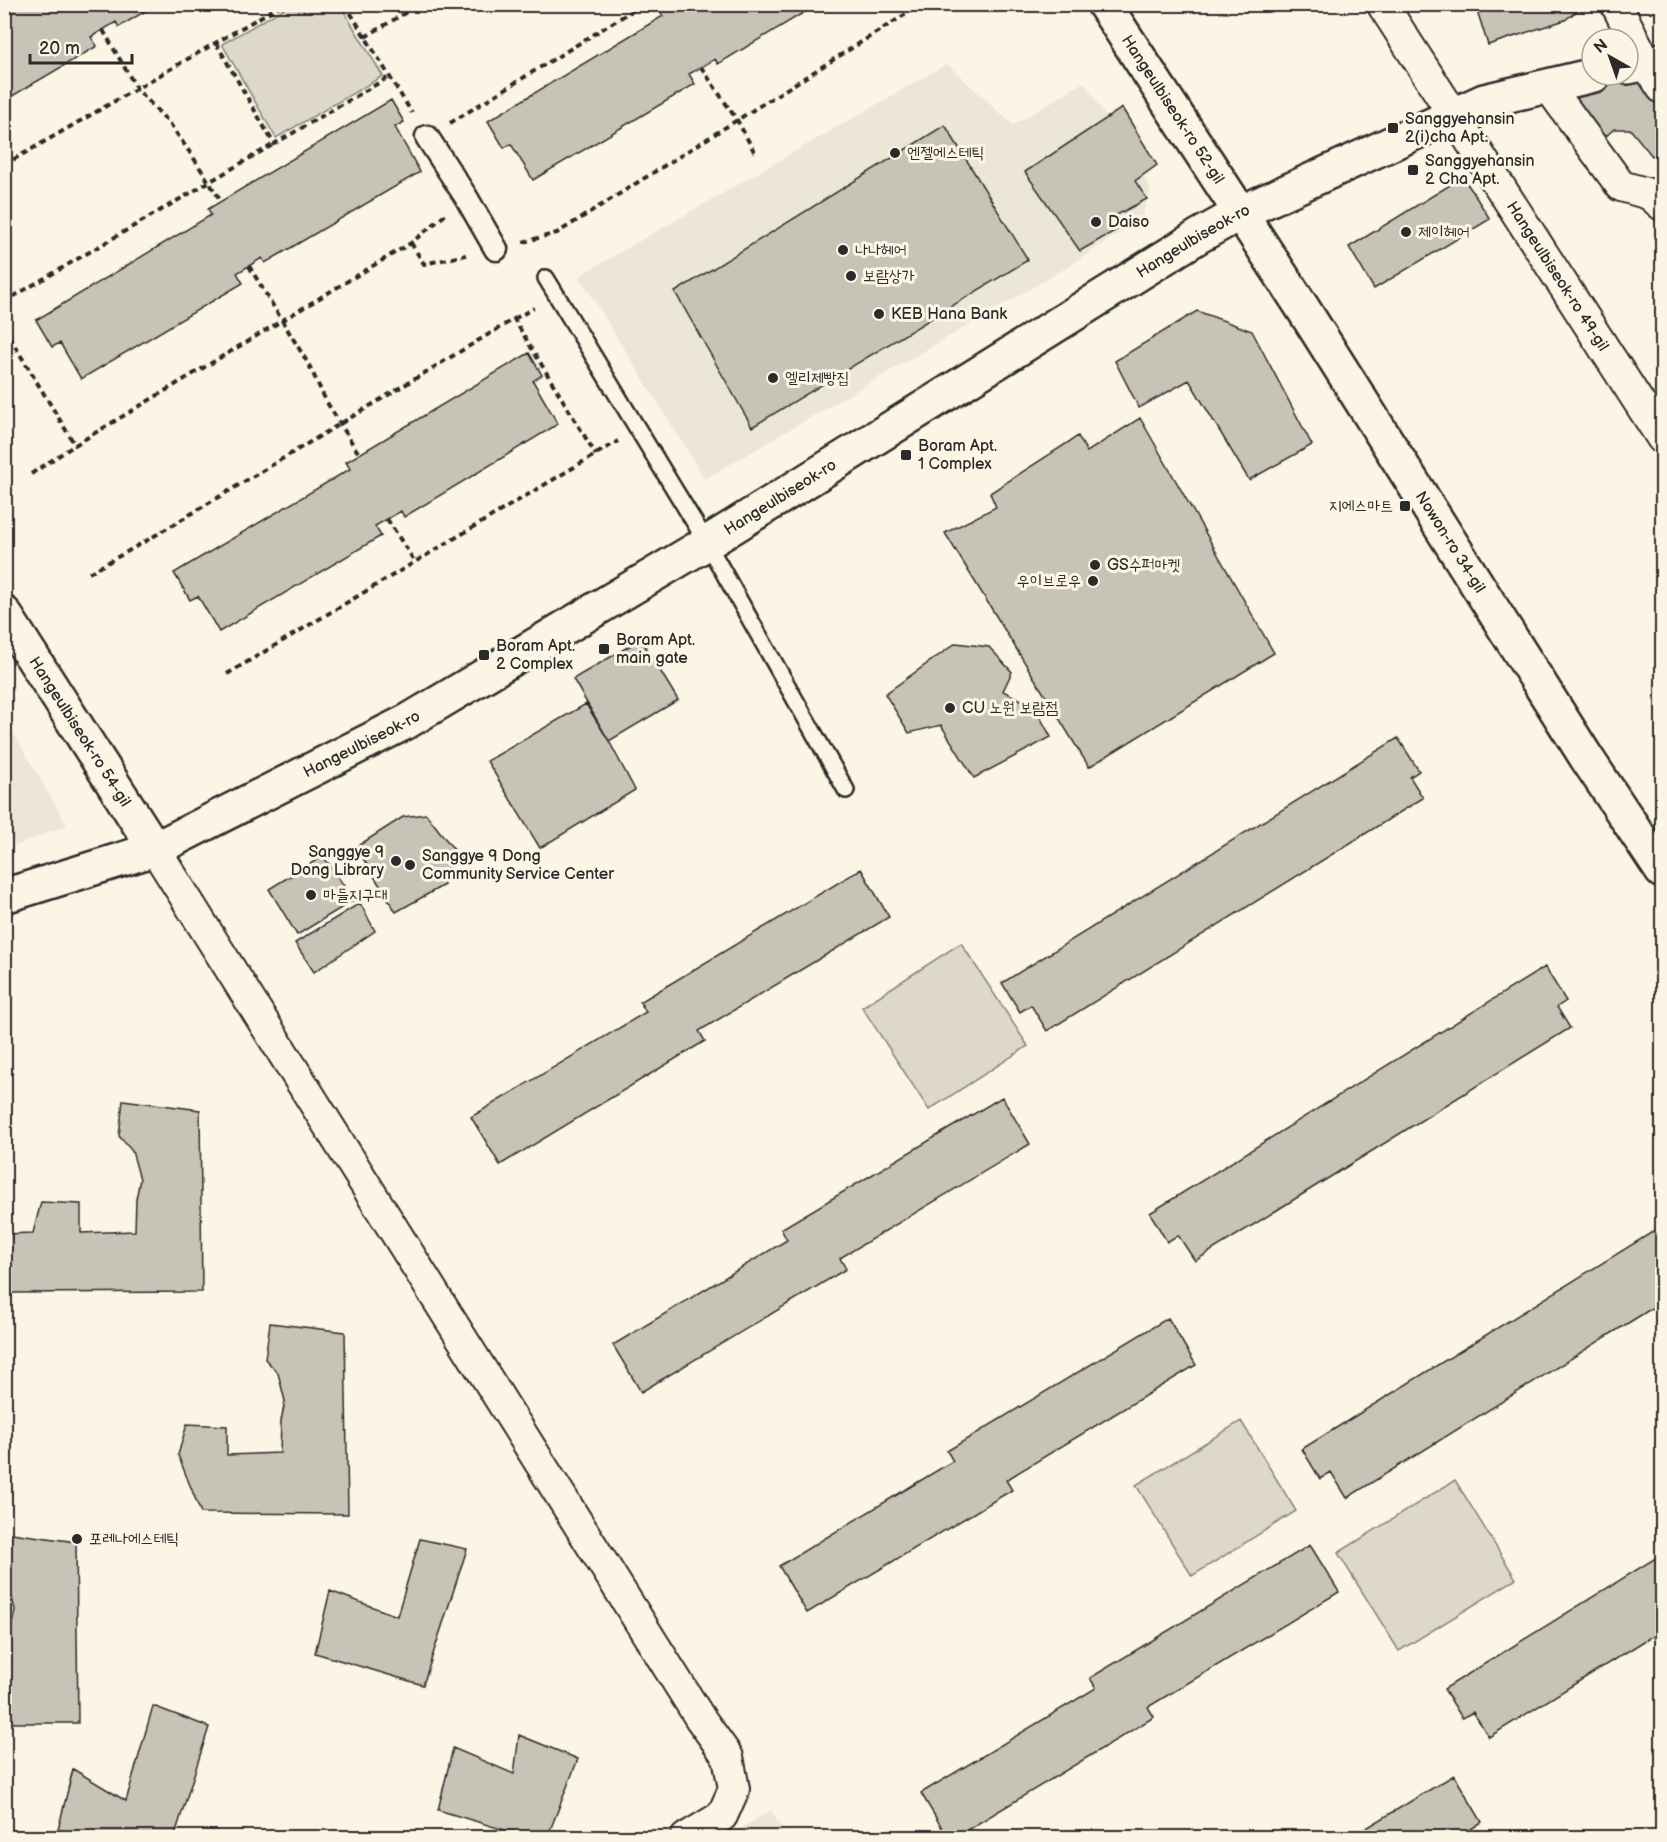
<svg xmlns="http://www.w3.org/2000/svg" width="1667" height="1842" font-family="'Balsamiq Sans','Poor Story',sans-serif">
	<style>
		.built { fill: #ece6d7 }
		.green { fill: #ded8ca; stroke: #84827a; stroke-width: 1.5 }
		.building { fill: #c8c3b7; stroke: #2b2b2b; stroke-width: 1.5 }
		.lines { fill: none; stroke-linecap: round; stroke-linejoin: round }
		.service-casing { stroke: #2b2b2b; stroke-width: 20 }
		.pedestrian-casing { stroke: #2b2b2b; stroke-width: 27 }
		.minor-casing { stroke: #2b2b2b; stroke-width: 34 }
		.tertiary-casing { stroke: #2b2b2b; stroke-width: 38 }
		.secondary-casing { stroke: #2b2b2b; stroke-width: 38 }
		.path { stroke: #2b2b2b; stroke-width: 4; stroke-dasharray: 6 4.5; stroke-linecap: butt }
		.service { stroke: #fcf5e5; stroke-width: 15 }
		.pedestrian { stroke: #fcf5e5; stroke-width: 22 }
		.minor { stroke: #fcf5e5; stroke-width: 30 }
		.tertiary { stroke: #fcf5e5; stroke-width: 33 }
		.secondary { stroke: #fcf5e5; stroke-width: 33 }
		.poi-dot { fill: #2b2b2b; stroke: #fcf5e5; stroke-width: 2 }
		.labels { text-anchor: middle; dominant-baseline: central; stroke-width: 6; stroke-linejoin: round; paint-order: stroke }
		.street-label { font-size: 16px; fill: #2b2b2b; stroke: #fcf5e5 }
		.poi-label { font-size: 16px; fill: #2b2b2b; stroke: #fcf5e5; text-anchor: start }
	</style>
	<rect width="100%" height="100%" fill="#fcf5e5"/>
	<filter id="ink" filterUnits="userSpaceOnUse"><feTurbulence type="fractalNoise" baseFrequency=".0167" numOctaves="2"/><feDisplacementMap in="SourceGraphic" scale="12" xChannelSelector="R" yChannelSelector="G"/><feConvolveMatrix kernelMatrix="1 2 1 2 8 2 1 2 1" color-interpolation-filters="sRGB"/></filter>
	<g filter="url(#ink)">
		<path class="built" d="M947 64 1013 125 1084 82 1151 188 1142 218 1071 265 705 479 579 276Z
			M4 717 67 825 5 850H4Z
			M771 1810 787 1837H727Z"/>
		<path class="green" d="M292 4 340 5 383 76 276 138 222 44Z
			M961 943 1028 1046 929 1110 862 1007Z
			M1241 1421 1296 1511 1192 1576 1136 1485Z
			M1455 1480 1516 1579 1399 1651 1338 1553Z"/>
		<path class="building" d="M22 4H157L119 27 116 22 91 37 97 46 4 101V15Z
			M669 4H818L718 64 715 59 689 74 695 84 533 180 511 144 504 148 488 121 663 16 659 10Z
			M1475 4H1575L1578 10 1565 20 1488 45Z
			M1645 71 1662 96V148L1652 156 1630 129H1614L1604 138 1556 91Z
			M391 100 404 122 395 127 420 172 265 263 262 258 237 273 243 283 81 379 60 343 52 347 36 320 211 215 208 209Z
			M1122 108 1157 165 1135 181 1147 199 1111 218 1118 229 1080 251 1025 172Z
			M945 125 1028 260 752 427 675 292Z
			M1463 177 1490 219 1374 289 1349 247Z
			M1197 311 1252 331 1312 445 1249 480 1189 380 1139 408 1115 361Z
			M529 353 542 375 533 381 558 424 404 517 401 511 375 526 381 536 219 632 198 596 190 600 174 573 350 469 346 462Z
			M1140 418 1274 653 1089 767 945 533 996 507 990 493 1078 436 1087 452Z
			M641 639 678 700 609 741 573 679Z
			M956 643 989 647 1012 672 1003 691 1034 706 1051 737 974 778 941 725 909 733 885 694Z
			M586 704 609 741 635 790 540 848 487 761Z
			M1398 738 1419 771 1410 777 1423 798 1047 1031 1031 1005 1020 1012 1002 983Z
			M426 814 462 860 443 871 444 885 396 912 356 847 403 817Z
			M323 856 354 900 297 935 269 889Z
			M861 869 889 917 699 1031 705 1041 500 1165 471 1117 646 1012 640 1002Z
			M360 903 375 931 314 972 295 943Z
			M1545 967 1566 1001 1557 1007 1570 1028 1195 1261 1178 1235 1167 1242 1150 1213Z
			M1002 1097 1030 1144 840 1258 846 1269 641 1392 613 1345 787 1240 781 1229Z
			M123 1100 200 1110 202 1292 4 1293V1234L33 1233 41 1202 81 1204V1233L135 1231 136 1199 140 1179 132 1151 119 1136Z
			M1662 1226V1302L1347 1498 1331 1472 1320 1479 1302 1449Z
			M1168 1318 1196 1365 1006 1480 1012 1490 807 1613 779 1566 953 1461 947 1451Z
			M270 1323 345 1332 348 1514 201 1513 178 1455 187 1424 227 1426V1455L280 1453 281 1421 285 1401 278 1373 265 1359Z
			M4 1532 76 1542 78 1723H4V1662H11V1630L15 1610 8 1582 4 1578Z
			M420 1539 467 1549 423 1685 315 1653 330 1591 397 1616Z
			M1310 1545 1339 1592 1148 1707 1154 1717 954 1838H948L921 1793 1096 1688 1090 1678Z
			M1662 1554V1630L1489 1737 1473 1712 1462 1718 1444 1689Z
			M153 1706 209 1727 174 1838H81L58 1830 73 1769 126 1801Z
			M519 1735 578 1759 547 1838H531L438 1810 453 1748 514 1774Z
			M1454 1775 1482 1822 1457 1838H1350Z"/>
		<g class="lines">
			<defs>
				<path id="service" d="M546 278 707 543 846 790"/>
				<path id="pedestrian" d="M427 137 466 197 496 249"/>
				<g id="minor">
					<path id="s1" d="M1382 4 1662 438"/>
					<path d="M1616 4 1646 63 1662 88"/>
					<path d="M1548 86 1621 186 1649 194 1662 205"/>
					<path d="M155 849 700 1718 728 1757 734 1789 722 1816 686 1838"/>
				</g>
				<g id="tertiary">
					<path id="s2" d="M1104 4 1302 307 1586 757 1662 871"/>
					<path id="s3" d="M4 613 155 849"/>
				</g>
				<g id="secondary">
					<path d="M1628 67 1662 60"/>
					<path id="s4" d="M4 896 155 849 408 721 707 543 1199 236 1240 213 1484 101 1594 75"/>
				</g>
			</defs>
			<use href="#service" class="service-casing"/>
			<use href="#pedestrian" class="pedestrian-casing"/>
			<use href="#minor" class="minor-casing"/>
			<use href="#tertiary" class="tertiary-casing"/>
			<use href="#secondary" class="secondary-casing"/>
			<path class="path" d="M345 4 412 113
				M103 30 137 89 170 124 193 157 221 201
				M365 37 420 4
				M216 43 274 144 389 77
				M701 67 737 120 755 153
				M450 123 643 4
				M4 165 283 4
				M523 242 557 233 922 4
				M411 243 424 264 466 255
				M249 266 309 365 326 401 359 454
				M4 302 274 144
				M514 319 534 308
				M4 328 75 445 411 243 445 215
				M31 474 75 445
				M387 519 415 562
				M89 573 146 541 514 319 596 455
				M227 674 618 441"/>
			<use href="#service" class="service"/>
			<use href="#pedestrian" class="pedestrian"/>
			<use href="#minor" class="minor"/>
			<use href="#tertiary" class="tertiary"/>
			<use href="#secondary" class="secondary"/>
		</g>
	</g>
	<g class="poi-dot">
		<rect x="1387" y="122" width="12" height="12" rx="3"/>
		<circle cx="895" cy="153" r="6"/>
		<rect x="1407" y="164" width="12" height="12" rx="3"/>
		<circle cx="1096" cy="222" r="6"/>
		<circle cx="1406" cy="232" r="6"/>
		<circle cx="843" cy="250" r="6"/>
		<circle cx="851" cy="276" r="6"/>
		<circle cx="879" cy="314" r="6"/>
		<circle cx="773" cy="378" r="6"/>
		<rect x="900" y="449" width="12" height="12" rx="3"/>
		<rect x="1399" y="500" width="12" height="12" rx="3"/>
		<circle cx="1095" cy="565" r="6"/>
		<circle cx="1093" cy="581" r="6"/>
		<rect x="598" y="643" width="12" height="12" rx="3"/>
		<rect x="478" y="649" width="12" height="12" rx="3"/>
		<circle cx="950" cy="708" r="6"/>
		<circle cx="396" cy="861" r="6"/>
		<circle cx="410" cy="865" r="6"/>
		<circle cx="311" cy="895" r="6"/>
		<circle cx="77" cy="1539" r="6"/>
	</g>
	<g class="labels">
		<g class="street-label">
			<text stroke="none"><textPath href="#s2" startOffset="126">Hangeulbiseok-ro 52-gil</textPath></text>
			<text stroke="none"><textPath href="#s4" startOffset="1362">Hangeulbiseok-ro</textPath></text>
			<text stroke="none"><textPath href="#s1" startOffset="324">Hangeulbiseok-ro 49-gil</textPath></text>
			<text stroke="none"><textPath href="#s4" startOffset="876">Hangeulbiseok-ro</textPath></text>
			<text stroke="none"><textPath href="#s2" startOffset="640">Nowon-ro 34-gil</textPath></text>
			<text stroke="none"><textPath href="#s3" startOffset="141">Hangeulbiseok-ro 54-gil</textPath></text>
			<text stroke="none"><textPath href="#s4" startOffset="390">Hangeulbiseok-ro</textPath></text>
		</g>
		<g class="poi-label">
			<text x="1405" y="119">Sanggyehansin<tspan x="1405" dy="18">2(i)cha Apt.</tspan></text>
			<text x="907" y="153">엔젤에스테틱</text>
			<text x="1425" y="161">Sanggyehansin<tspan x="1425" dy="18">2 Cha Apt.</tspan></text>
			<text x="1108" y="222">Daiso</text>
			<text x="1418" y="232">제이헤어</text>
			<text x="855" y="250">나나헤어</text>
			<text x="863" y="276">보람상가</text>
			<text x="891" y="314">KEB Hana Bank</text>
			<text x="785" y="378">엘리제빵집</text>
			<text x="918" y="446">Boram Apt.<tspan x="918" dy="18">1 Complex</tspan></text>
			<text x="1393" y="506" text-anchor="end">지에스마트</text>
			<text x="1107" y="565">GS수퍼마켓</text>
			<text x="1081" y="581" text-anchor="end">우이브로우</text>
			<text x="616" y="640">Boram Apt.<tspan x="616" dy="18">main gate</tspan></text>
			<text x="496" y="646">Boram Apt.<tspan x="496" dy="18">2 Complex</tspan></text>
			<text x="962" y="708">CU 노원 보람점</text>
			<text x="384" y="852" text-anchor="end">Sanggye 9<tspan x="384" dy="18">Dong Library</tspan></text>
			<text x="422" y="856">Sanggye 9 Dong<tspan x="422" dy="18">Community Service Center</tspan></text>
			<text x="323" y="895">마들지구대</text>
			<text x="89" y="1539">포레나에스테틱</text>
		</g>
	</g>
	<rect width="1667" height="1842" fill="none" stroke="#fcf5e5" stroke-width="24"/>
	<rect x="12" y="12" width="1643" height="1818" fill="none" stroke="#2b2b2b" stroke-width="2" filter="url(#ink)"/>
	<g transform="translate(1610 57) rotate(320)"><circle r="28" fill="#fcf5e5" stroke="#a8a49b" stroke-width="1.5"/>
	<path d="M0-4.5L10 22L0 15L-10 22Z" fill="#2b2b2b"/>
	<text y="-9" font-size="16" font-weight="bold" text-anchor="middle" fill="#2b2b2b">N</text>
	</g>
	<path d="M30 54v9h102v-9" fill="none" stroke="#2b2b2b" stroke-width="3"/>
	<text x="39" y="54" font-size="18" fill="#2b2b2b" stroke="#fcf5e5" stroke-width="4.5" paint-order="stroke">20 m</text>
</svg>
